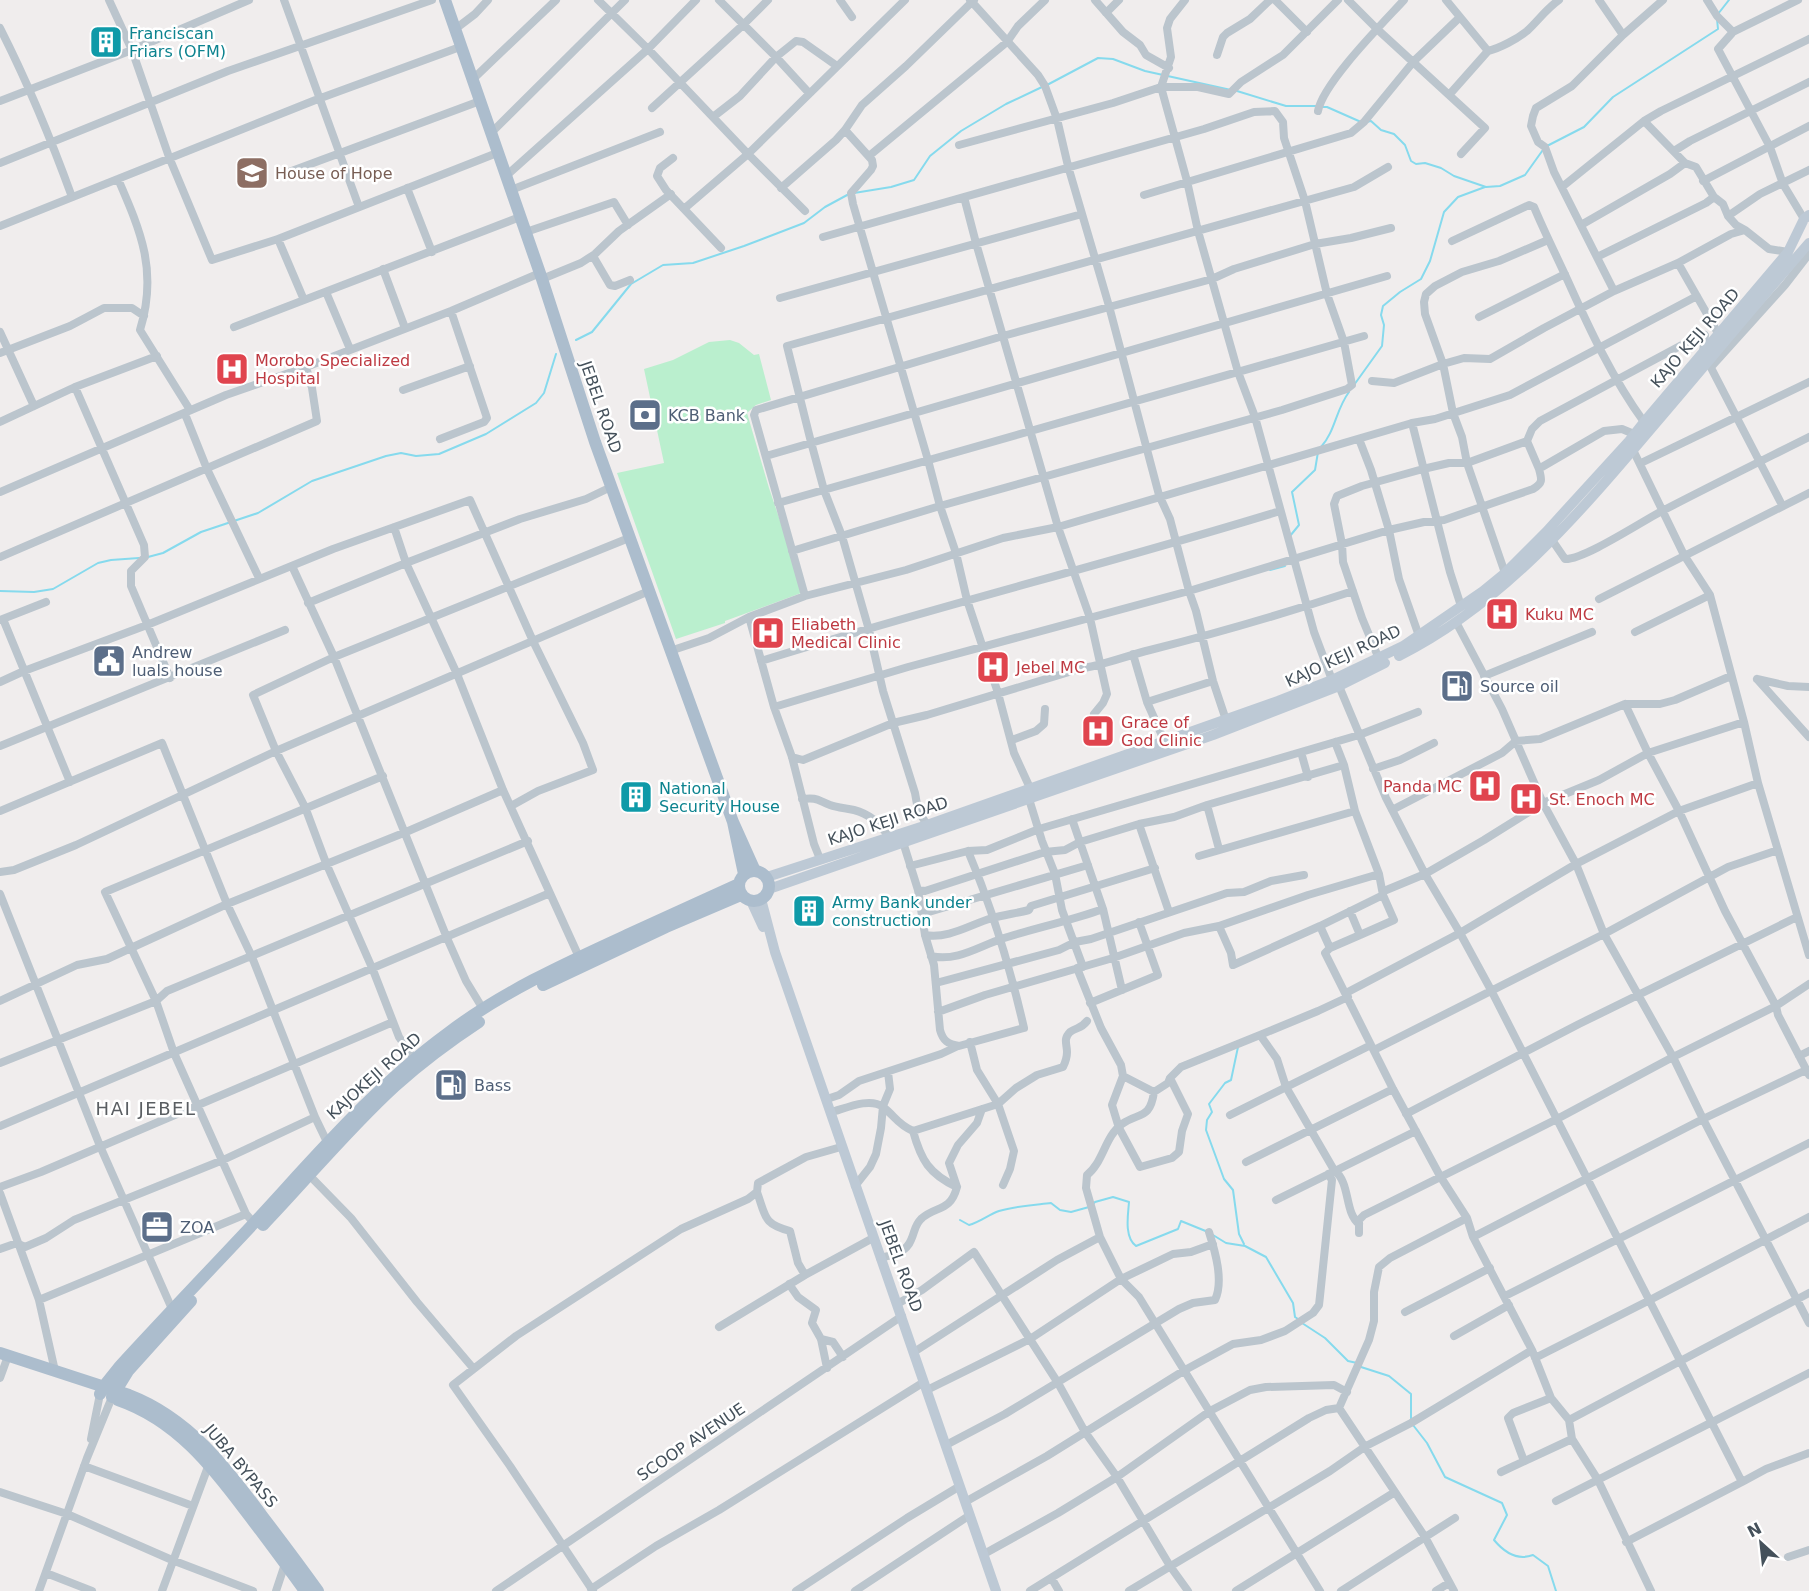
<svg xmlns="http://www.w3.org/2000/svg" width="1809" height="1591" font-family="'DejaVu Sans',sans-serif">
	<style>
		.green { fill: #baefce }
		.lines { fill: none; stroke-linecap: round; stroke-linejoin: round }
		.stream { stroke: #86daed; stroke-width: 2 }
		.street { stroke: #bbc5cd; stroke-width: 8 }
		.secondary { stroke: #bdc9d5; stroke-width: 10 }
		.primary { stroke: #acbdcd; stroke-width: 12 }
		.labels { text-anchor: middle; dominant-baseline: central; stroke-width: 5; stroke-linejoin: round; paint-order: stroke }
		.culture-label { font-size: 16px; fill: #0d838f; stroke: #fff; text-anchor: start }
		.education-label { font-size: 16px; fill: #785e54; stroke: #fff; text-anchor: start }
		.street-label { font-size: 16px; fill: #45515b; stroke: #fff }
		.health-label { font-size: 16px; fill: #be3a42; stroke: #fff; text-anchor: start }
		.service-label { font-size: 16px; fill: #4e5e75; stroke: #fff; text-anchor: start }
		.neighbourhood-label { font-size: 18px; letter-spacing: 1.5px; fill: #5a5e62; stroke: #fff }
	</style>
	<rect width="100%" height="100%" fill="#f0eded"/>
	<path class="green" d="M730 340 739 343 754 355 759 354 771 400 756 405 747 413 769 488 804 592 725 621V623L676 639 617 473 664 463 644 369 673 360 709 342Z"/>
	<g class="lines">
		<path class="stream" d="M1718 14 1729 0
			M1047 85 1098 58 1113 59 1145 71 1231 90
			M1237 91 1286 106H1316
			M1322 107H1327L1361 122
			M1366 122 1371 121 1381 130 1394 134 1405 145 1411 161 1416 164 1425 163 1441 168 1454 176 1486 187 1500 186 1525 175 1545 147 1584 127 1613 97 1718 29 1717 19
			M854 193 891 187 914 180 930 156 961 131 1006 104 1042 87
			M576 340 592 332 631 284 663 265 693 263 744 246 804 223 825 207 849 194
			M1354 385 1382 346 1384 325 1381 315 1383 306 1400 292 1421 279 1430 261 1444 212 1458 197 1485 187
			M1321 447C1335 432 1336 409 1349 392
			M1290 536 1299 525 1292 492 1315 470 1318 452
			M148 557 163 553 201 532 258 513 312 481 386 456 401 453 416 456 439 454 486 434 536 403 544 393 556 354
			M1270 570 1285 566
			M0 591 34 592 53 589 98 563 111 560 139 558
			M1238 1047 1231 1080 1225 1083 1209 1104 1212 1112 1207 1120 1206 1130 1224 1179 1233 1190 1239 1234 1244 1244
			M1093 1204 1095 1202 1113 1197 1129 1202C1128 1215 1124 1237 1136 1246L1178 1229 1181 1221 1208 1232
			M960 1220 969 1225C980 1222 988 1215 999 1211 1016 1206 1034 1205 1051 1203L1060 1210 1071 1212 1089 1207
			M1213 1235 1226 1243 1245 1246 1266 1257 1293 1303 1295 1317 1298 1319
			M1302 1323 1325 1338 1348 1361 1357 1363
			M1361 1367 1389 1376 1411 1394V1420
			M1413 1425 1427 1443 1445 1477 1502 1503 1507 1515 1494 1540C1504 1552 1517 1561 1533 1555L1548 1566 1556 1591"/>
		<path class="street" d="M109 0 132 50 169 157 212 260 278 239 497 153
			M284 0 359 207
			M598 0 648 49 748 154 905 0
			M840 0 852 17
			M974 0 972 2 1038 75 1045 86 1057 119 1068 166 1109 306 1159 495 1170 519 1189 591 1196 611 1213 681 1227 723
			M1095 0 1123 32 1140 45 1146 55 1169 68
			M1185 0 1170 19 1167 28 1171 57 1161 87 1187 181 1198 231 1238 372 1255 417 1314 632 1332 680
			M1275 0 1307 32
			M1348 0 1377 29 1485 128 1461 154
			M1446 0 1488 51
			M1599 0 1623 35 1572 86 1536 108 1533 116 1531 126 1538 142 1545 147 1554 172 1614 291 1678 263 1719 335
			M1707 0 1717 16 1733 32
			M1798 0 1733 32 1718 49 1770 147 1783 184 1804 219
			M1106 13 1119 0
			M0 28C28 83 51 139 72 197
			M454 30 475 14 488 0
			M1623 35 1663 0
			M1217 55 1223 37 1227 33 1250 19 1270 0
			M472 80 556 0
			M809 93 776 57 796 41 803 42 837 66
			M1449 95 1488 51C1500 48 1517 39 1527 31 1538 21 1546 9 1559 0
			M0 101 132 50 249 0
			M652 108 743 25 768 0
			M1318 111C1323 83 1383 23 1404 0
			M713 117 740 96 776 57 719 0
			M1644 121 1685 163 1696 167 1714 197 1723 204 1728 216 1760 194 1809 170
			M845 130 872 160 873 166 871 170 851 193 853 204 928 460 940 506 956 553 967 600 998 693 1014 753 1030 788
			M491 133 625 0
			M959 145 1113 103 1161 87H1198L1229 94 1241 82 1283 55 1338 0
			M1674 151 1690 141 1809 82
			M869 156 1007 42 1018 26 1045 0
			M673 158 660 168 657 176 666 190 721 248
			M0 163 228 71 432 0
			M289 172 480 101
			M506 176 648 49 696 0
			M118 179C141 232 158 271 140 330L190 410
			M1703 181 1809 126
			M1562 187 1644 121 1661 111 1809 39
			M407 188 432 252
			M781 188 836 140 845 130 862 105 906 66 972 2 970 0
			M511 190 660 132
			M1144 195 1351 133 1364 122 1414 61 1459 18
			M964 197 976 243 1058 527 1090 618 1107 694 1103 703 1094 714
			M685 208 748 154 805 211
			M1728 216 1736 225 1745 230
			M1581 225 1670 174 1685 163
			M0 226 318 99 460 47
			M526 232 614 202 628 225
			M278 239 304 300
			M1452 241 1529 205 1534 207C1544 231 1556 255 1567 279 1589 328 1612 378 1644 422
			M593 256 610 285 615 286 630 280
			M1597 257 1706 203 1714 197
			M1678 263 1731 234 1745 230 1769 249 1788 252
			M383 269 405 328
			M542 279 581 263 595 254 619 231 671 194
			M326 292 350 349
			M780 298 1082 214
			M1479 317 1565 274
			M234 327 520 217
			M0 332 34 406
			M0 353 70 326 104 308H132L144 316
			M1708 362 1782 505
			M1711 367 1785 285 1809 254
			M1372 381 1394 383 1443 364 1464 358 1490 359 1544 328 1614 291
			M75 387 144 545 145 557 131 571V586L170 678
			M403 390 470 366
			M185 414 207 469 259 578
			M0 422 75 387 157 356
			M1412 423 1450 572 1461 606
			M440 439 484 422 487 418 451 311
			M1359 439 1371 470 1389 530 1399 579 1419 636
			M1527 441 1539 469
			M1633 450 1684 555 1710 595 1744 722 1758 783 1809 955
			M766 456 1387 276
			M1641 463 1809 382
			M0 492 226 395 306 367 451 311 540 273
			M778 503 1364 336
			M394 527 406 563 457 674 503 790 579 957
			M1552 540 1565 559C1584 560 1644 520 1664 510 1712 485 1761 461 1809 437
			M792 551 940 506 1282 410 1347 389 1352 385 1344 342 1327 294 1305 201 1284 138 1283 122 1275 111 1254 112 1204 129 823 237
			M0 557 317 421 312 388 306 367
			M292 566 334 657 447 938 466 981 483 1009
			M1505 573 1467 463 1462 437 1453 413 1443 364 1425 314 1424 302 1426 294 1435 286 1462 272 1499 261 1548 240
			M805 596 754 415 756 410 1003 336 1212 279 1234 269 1315 244 1351 238 1391 228
			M1599 599 1809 493
			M308 603 406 563 520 519 586 499 611 487
			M749 617 774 707 792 757 814 844 820 859
			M3 619 70 782
			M0 620 46 602
			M1456 622 1502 709 1543 803 1576 864 1604 934 1673 1057 1703 1119 1809 1323
			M1635 632 1710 595
			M670 651 709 638 749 617 805 596 906 570 1003 538 1058 527 1412 423 1435 419 1510 395 1697 296
			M1133 654 1147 702 1164 740
			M1379 659 1362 618 1343 562 1342 544 1334 504 1337 496 1362 486 1423 469 1449 463H1467L1527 441 1532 429 1540 421 1680 346 1705 335 1703 352
			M761 661C933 607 1108 564 1280 511
			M1484 676 1592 632
			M1757 679 1809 737
			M1757 679 1788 686 1809 687
			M0 682 24 671 147 625 333 549 470 500 533 641 583 743 593 770 538 791 511 806
			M1339 686 1386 798 1425 874 1460 933 1491 990 1742 1482 1626 1542
			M1147 702 1213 681
			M1625 704 1648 753 1679 811 1725 911 1776 1006 1778 1015 1809 1075
			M774 707 908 667 1189 591 1389 530 1424 522 1444 520 1533 489C1543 483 1542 480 1539 469L1542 467 1604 431 1622 429 1634 434
			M1012 740 1036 731 1044 724 1045 709
			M1335 742 1344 765 1355 811 1379 874 1383 895 1394 920 1360 935
			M0 746 285 630
			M1301 752 1308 777
			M792 757 803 760 893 723 927 715 1079 669C1104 665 1126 656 1150 650 1218 633 1286 613 1353 591
			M1373 769 1400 760 1434 743
			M802 799C817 797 817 800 830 805 838 808 846 808 854 810 869 814 880 823 888 836
			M1029 799 1042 841 1055 874 1062 910 1083 967
			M1207 805 1219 849
			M1392 810 1502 753 1516 741 1540 739 1625 704H1660L1675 700 1731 676
			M0 811 162 743 227 904 252 957 315 1117 327 1142
			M1072 819 1103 909 1122 990
			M1139 824 1169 912
			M927 825 918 810 915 793 883 691 869 630 842 536 824 490 811 442 787 346 1354 187 1388 167
			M903 842 918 890 925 935 934 965 940 1030C943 1041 948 1044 959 1046L1024 1028C1010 967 992 908 968 851
			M1199 856 1355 811
			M910 866 968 851 987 850 1039 829 1359 735 1418 712
			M0 872 14 870 76 845 276 751 649 591
			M918 890 925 891 1045 852 1065 850 1080 842 1139 824 1174 817 1207 805 1344 765
			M1384 891 1425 874 1484 840 1543 803 1599 780 1648 753 1744 722
			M0 894 100 1146 172 1309
			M922 914 1088 865
			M1219 926 1231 953 1233 965 1320 926 1383 895
			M1320 926 1330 948 1325 953 1393 1089 1440 1176 1467 1218 1473 1237 1532 1350 1551 1398 1569 1420 1572 1439 1598 1480 1651 1591
			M925 935C949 939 969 925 992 918 1004 915 1017 913 1029 910L1031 906 1155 868
			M1330 948 1360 935 1350 911
			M931 956C956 962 978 947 1001 939 1035 928 1070 921 1103 909
			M1077 968 1101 1028 1121 1065 1123 1076 1112 1105 1119 1128 1140 1167 1172 1158 1179 1152 1182 1131 1188 1114 1170 1078
			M936 983 1059 950 1075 942 1091 939 1227 893 1244 892 1271 881 1304 875
			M1346 993 1460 933 1576 864 1679 811 1758 783
			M1348 997 1318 1011 1260 1035 1277 1059 1286 1087 1334 1170C1351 1183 1344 1212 1359 1224
			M0 1001 77 965 107 959 227 904 406 832 503 790
			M1090 1003 1158 975 1139 922
			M938 1012 985 995 1113 958 1184 933 1219 926 1308 895 1379 874
			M970 1042 977 1070 998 1104 1014 1151 1010 1169 1003 1185
			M1374 1050 1604 934 1728 867 1778 850
			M1799 1056 1809 1051
			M414 1059 399 1037 373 970 326 863 305 807 276 751 253 695 334 657 629 538
			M0 1063 156 1001 167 991 528 841
			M1123 1076 1154 1092 1168 1083 1170 1078 1181 1067 1260 1035
			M827 1099 839 1095 859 1081 941 1054 958 1046
			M832 1112C846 1108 870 1097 883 1107 895 1116 897 1124 913 1131L998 1104 1016 1088 1037 1075 1063 1067C1065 1063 1067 1056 1067 1052 1067 1044 1063 1039 1070 1032 1077 1027 1081 1029 1087 1021
			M1406 1114 1579 1024 1797 917
			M1230 1115 1371 1045
			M0 1126 550 893
			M913 1131C921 1160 929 1174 957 1187
			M1246 1162 1393 1089
			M310 1176 351 1218 417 1302 473 1368
			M855 1186 870 1167 876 1154 881 1128 883 1106 890 1089 888 1072
			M0 1187 41 1172 393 1022
			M757 1192C766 1217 763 1224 790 1231L798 1263 805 1275
			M0 1193 39 1300 55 1371
			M1276 1200 1416 1131
			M246 1214 174 1053 156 1001 105 892 383 776
			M1359 1233V1220L1364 1215 1557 1119 1673 1057 1776 1006 1809 984
			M1100 1237 1086 1188 1087 1175C1103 1163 1105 1136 1122 1124 1139 1112 1150 1120 1154 1092
			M1473 1237 1703 1119 1806 1070
			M0 1249 17 1243 25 1247 46 1238 74 1220 223 1160 315 1117
			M880 1258C892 1255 906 1253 911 1240 915 1232 914 1226 921 1219 936 1205 950 1213 957 1187L949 1163 958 1145 977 1123 982 1109
			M789 1284 798 1297 816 1310 812 1323 821 1339 827 1368
			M1505 1296 1809 1143
			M39 1300 246 1214 254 1223
			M897 1304 922 1290 974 1252 1058 1383 1085 1432 1117 1477 1170 1566 1188 1591
			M1405 1312 1490 1268
			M719 1327 805 1275 873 1238
			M1454 1336 1509 1305
			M821 1339 833 1342 843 1357
			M914 1352 1057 1260 1100 1237 1121 1279 1139 1297 1320 1591
			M1535 1358 1648 1301 1809 1217
			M0 1378 8 1356
			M927 1390 1030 1339 1121 1279 1173 1254 1191 1252 1213 1244
			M1339 1408 1369 1340 1374 1321V1292L1379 1267 1390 1258 1467 1218
			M1569 1420 1809 1293
			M91 1439 100 1394
			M946 1445 1005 1414 1179 1309 1193 1303 1215 1300C1224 1281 1215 1251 1209 1232
			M1524 1461 1508 1418 1513 1413 1551 1398
			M84 1466 193 1506
			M1501 1472 1572 1439
			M1742 1482 1766 1469 1809 1453
			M0 1492 67 1514 172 1560 253 1591
			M1556 1501 1809 1373
			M965 1502 1047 1456 1185 1370 1233 1344 1261 1340 1285 1331 1313 1313 1319 1305 1320 1296 1332 1180 1328 1174
			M984 1554 1058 1513 1117 1477 1210 1411 1250 1390 1266 1387 1334 1385 1347 1392
			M1788 1557 1809 1550
			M46 1573 92 1591
			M1052 1579 1059 1591
			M591 1589 656 1546 719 1510 924 1382
			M39 1591 87 1458 112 1397
			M162 1591 209 1464
			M276 1591 285 1564
			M496 1591 902 1316
			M593 1591 510 1466 453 1385 516 1336 681 1229 748 1199 757 1192 758 1183 806 1157 841 1147
			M796 1591 907 1518 960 1486
			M855 1591 970 1515
			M1030 1591 1309 1418 1326 1410 1339 1408 1425 1537 1454 1591
			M1129 1591 1330 1471 1366 1446 1411 1423 1532 1350
			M1236 1591 1395 1492
			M1341 1591 1455 1518
			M1436 1591 1449 1583"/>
		<path class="secondary" d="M1399 656C1501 605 1577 516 1650 430 1703 368 1755 305 1809 243
			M767 877 927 825 1278 701 1332 680 1403 646 1483 591 1505 573 1546 532 1629 441 1644 422 1788 252 1804 219 1809 215
			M769 889 1213 735 1339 686 1385 663
			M761 899 775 952 996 1591
			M751 901 763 927"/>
		<path class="primary" d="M445 0 542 279 595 442 733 822
			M739 886a15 15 0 1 1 30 0a15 15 0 1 1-30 0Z
			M744 874 733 822 755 871
			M543 985 666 927 741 895
			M263 1225C307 1179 348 1129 395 1086 422 1062 450 1041 479 1022
			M0 1353 129 1395C189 1418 226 1467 263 1517 282 1542 300 1566 318 1591
			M100 1394 104 1386 120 1366C164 1318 209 1271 254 1223 316 1156 374 1087 448 1033 502 992 566 963 627 935 664 918 701 901 739 884
			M112 1397 128 1371 191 1301
			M118 1400C176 1420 212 1466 247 1513 267 1539 286 1565 305 1591"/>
	</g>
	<defs>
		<symbol id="building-square" viewBox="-11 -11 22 22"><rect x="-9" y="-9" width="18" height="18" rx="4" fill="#0f9aa8" stroke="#fff"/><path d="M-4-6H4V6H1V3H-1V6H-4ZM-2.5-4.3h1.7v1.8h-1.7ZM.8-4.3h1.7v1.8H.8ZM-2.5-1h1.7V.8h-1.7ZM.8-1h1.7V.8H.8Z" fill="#fff"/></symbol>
		<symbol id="school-square" viewBox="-11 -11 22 22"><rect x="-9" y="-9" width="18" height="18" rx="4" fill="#8d6e63" stroke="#fff"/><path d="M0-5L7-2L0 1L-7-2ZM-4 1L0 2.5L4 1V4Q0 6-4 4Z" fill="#fff"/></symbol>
		<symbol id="hospital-square" viewBox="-11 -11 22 22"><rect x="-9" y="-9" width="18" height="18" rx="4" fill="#e0444e" stroke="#fff"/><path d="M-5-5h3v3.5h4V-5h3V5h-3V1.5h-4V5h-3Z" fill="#fff"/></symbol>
		<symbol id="bank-square" viewBox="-11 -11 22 22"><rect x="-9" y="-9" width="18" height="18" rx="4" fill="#5c6f8a" stroke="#fff"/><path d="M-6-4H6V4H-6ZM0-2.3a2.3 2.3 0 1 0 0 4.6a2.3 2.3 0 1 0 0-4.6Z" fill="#fff"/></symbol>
		<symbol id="civic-square" viewBox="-11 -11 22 22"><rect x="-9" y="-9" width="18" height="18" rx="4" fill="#5c6f8a" stroke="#fff"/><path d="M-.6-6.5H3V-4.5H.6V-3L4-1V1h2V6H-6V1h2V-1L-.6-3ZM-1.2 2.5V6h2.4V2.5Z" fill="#fff"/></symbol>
		<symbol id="fuel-square" viewBox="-11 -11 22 22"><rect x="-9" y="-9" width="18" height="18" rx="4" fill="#5c6f8a" stroke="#fff"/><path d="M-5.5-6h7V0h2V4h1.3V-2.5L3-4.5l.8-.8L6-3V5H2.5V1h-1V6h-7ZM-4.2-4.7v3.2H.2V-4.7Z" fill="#fff"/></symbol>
		<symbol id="office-square" viewBox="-11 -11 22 22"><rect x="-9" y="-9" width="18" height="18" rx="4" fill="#5c6f8a" stroke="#fff"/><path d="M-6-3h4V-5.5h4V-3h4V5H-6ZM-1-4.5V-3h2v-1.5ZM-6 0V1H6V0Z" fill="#fff"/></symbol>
	</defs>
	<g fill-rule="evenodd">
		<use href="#building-square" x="87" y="23" width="38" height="38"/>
		<use href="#school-square" x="233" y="154" width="38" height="38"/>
		<use href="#hospital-square" x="213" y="350" width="38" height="38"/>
		<use href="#bank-square" x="626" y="396" width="38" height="38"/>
		<use href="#hospital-square" x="1483" y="595" width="38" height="38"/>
		<use href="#hospital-square" x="749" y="614" width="38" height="38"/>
		<use href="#civic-square" x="90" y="642" width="38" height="38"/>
		<use href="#hospital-square" x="974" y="648" width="38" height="38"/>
		<use href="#fuel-square" x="1438" y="667" width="38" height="38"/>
		<use href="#hospital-square" x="1079" y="712" width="38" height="38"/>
		<use href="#hospital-square" x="1466" y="767" width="38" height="38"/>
		<use href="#building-square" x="617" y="778" width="38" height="38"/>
		<use href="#hospital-square" x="1507" y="780" width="38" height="38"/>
		<use href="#building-square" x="790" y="892" width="38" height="38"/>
		<use href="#fuel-square" x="432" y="1066" width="38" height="38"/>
		<use href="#office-square" x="138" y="1208" width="38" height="38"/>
	</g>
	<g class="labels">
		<g class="culture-label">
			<text x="129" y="33">Franciscan<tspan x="129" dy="18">Friars (OFM)</tspan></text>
			<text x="659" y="788">National<tspan x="659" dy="18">Security House</tspan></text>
			<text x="832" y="902">Army Bank under<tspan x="832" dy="18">construction</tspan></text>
		</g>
		<g class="education-label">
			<text x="275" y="173">House of Hope</text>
		</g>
		<g class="street-label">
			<text transform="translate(1695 338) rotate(-49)">KAJO KEJI ROAD</text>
			<text transform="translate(601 407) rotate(71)">JEBEL ROAD</text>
			<text transform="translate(1343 656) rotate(-25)">KAJO KEJI ROAD</text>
			<text transform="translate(888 821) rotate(-18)">KAJO KEJI ROAD</text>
			<text transform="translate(374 1076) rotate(-42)">KAJOKEJI ROAD</text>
			<text transform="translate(901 1266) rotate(70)">JEBEL ROAD</text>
			<text transform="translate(691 1442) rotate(-34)">SCOOP AVENUE</text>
			<text transform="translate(241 1466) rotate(50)">JUBA BYPASS</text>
		</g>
		<g class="health-label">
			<text x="255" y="360">Morobo Specialized<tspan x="255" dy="18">Hospital</tspan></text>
			<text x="1525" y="614">Kuku MC</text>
			<text x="791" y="624">Eliabeth<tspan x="791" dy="18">Medical Clinic</tspan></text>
			<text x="1016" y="667">Jebel MC</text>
			<text x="1121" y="722">Grace of<tspan x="1121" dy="18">God Clinic</tspan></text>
			<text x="1462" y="786" text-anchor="end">Panda MC</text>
			<text x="1549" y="799">St. Enoch MC</text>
		</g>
		<g class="service-label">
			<text x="668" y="415">KCB Bank</text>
			<text x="132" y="652">Andrew<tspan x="132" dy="18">luals house</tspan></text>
			<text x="1480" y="686">Source oil</text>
			<text x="474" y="1085">Bass</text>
			<text x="180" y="1227">ZOA</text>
		</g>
		<g class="neighbourhood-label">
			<text x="146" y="1108">HAI JEBEL</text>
		</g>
	</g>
	<g transform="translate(1761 1543) rotate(333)" stroke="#ffffff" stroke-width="4.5" paint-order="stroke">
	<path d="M0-4.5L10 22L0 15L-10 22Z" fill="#45515b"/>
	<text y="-9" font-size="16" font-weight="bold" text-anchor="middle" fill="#45515b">N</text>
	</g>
</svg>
